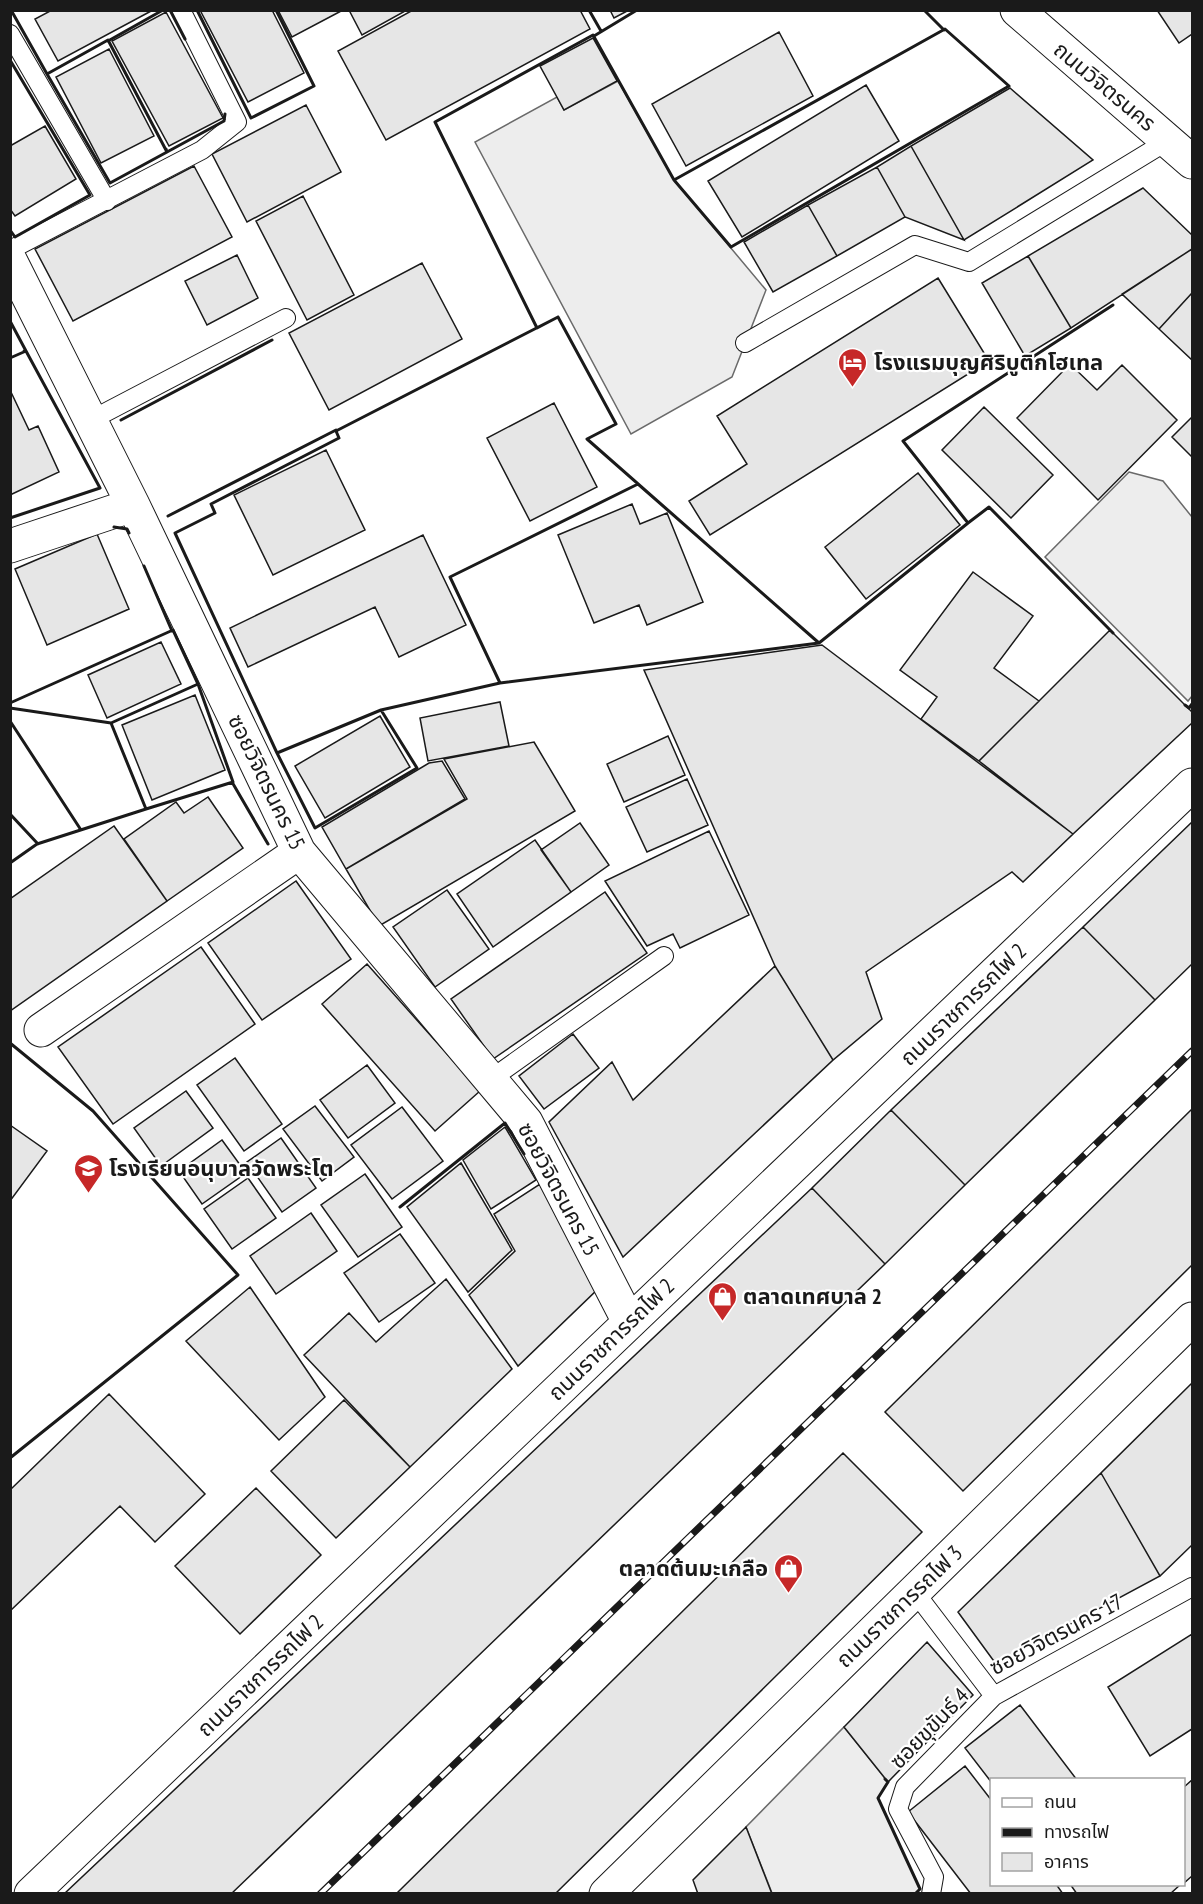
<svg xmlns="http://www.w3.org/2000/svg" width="1203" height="1904" font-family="'PT Sans Narrow','Noto Sans Thai',sans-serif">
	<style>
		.built { fill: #ededed; stroke: #6a6a6a; stroke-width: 1.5 }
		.building { fill: #e6e6e6; stroke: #1a1a1a; stroke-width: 1.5 }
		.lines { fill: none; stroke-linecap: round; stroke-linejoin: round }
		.service-casing { stroke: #1a1a1a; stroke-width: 20 }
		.minor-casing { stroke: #1a1a1a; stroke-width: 35 }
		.secondary-casing { stroke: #1a1a1a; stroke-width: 35 }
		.service { stroke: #fff; stroke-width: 18 }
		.minor { stroke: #fff; stroke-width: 33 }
		.secondary { stroke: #fff; stroke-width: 33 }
		.rail-casing { stroke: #1a1a1a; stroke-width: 7 }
		.rail { stroke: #fff; stroke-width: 4.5; stroke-dasharray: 14; stroke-linecap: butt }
		.wall { stroke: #1a1a1a; stroke-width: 3 }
		.labels { text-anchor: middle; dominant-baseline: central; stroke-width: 4.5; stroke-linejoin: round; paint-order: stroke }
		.street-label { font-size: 22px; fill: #1a1a1a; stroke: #fff }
		.poi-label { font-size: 22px; font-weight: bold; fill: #1a1a1a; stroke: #fff; text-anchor: start }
	</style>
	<rect width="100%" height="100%" fill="#fff"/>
	<path class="built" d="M618 81 674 180 766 290 732 377 631 434 475 142 557 97 564 110Z
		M1129 472 1163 481 1192 517V696L1188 701 1045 557Z
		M844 1727 888 1782 878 1798 920 1889 915 1894 772 1893 746 1827Z"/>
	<path class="building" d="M52 10H153L58 61 35 19Z
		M200 10H272L304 73 248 102Z
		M278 10H343L292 37Z
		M349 10H407L362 35Z
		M413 10H580L590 29 386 140 338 51Z
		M610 10H629L614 18Z
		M1157 10H1192V34L1179 43Z
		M166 12 223 118 169 146 112 41Z
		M779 32 813 96 686 166 652 104Z
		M593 38 617 81 564 110 540 66Z
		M109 49 154 136 101 163 56 77Z
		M866 85 899 141 742 237 708 181Z
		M1010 88 1093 160 964 240 911 146Z
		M306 105 341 172 247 222 212 154Z
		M45 126 76 179 15 216 10 209V146Z
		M911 146 964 240 905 217 877 167Z
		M194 166 232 237 73 321 35 249Z
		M877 167 905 217 837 256 808 205Z
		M1143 188 1192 235V249L1071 328 1028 256Z
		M303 196 354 295 307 320 256 221Z
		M808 205 837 256 773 292 744 242Z
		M1192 249V293L1159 329 1122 294Z
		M237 255 258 298 207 325 185 281Z
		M1028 256 1071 328 1025 356 982 283Z
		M422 263 462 339 329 410 289 333Z
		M938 278 989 361 710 535 689 501 747 464 717 416Z
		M1192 293V360L1159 329Z
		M1070 364 1097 390 1122 365 1177 420 1098 500 1017 418Z
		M10 390 29 430 38 426 59 472 10 495Z
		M554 403 597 487 530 521 487 438Z
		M984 407 1053 475 1011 518 942 450Z
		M1192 417V457L1172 437Z
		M326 450 365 530 273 575 234 495Z
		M918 473 960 525 866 599 825 547Z
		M632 504 640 524 667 513 703 602 647 625 639 605 594 623 558 535Z
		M97 534 129 609 47 645 15 569Z
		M423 535 466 625 399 657 375 607 248 667 230 628Z
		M973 572 1033 616 994 668 1039 701 979 761 921 719 937 697 900 670Z
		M1110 630 1192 712V723L1073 834 979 761Z
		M161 642 181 684 107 718 88 675Z
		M822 645 1073 834 1023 882 1012 872 866 972 882 1019 833 1060 775 966 644 670Z
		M195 695 225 770 152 800 122 725Z
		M500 702 509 746 428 761 420 718Z
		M380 716 410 767 325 818 295 766Z
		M668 736 685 775 624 802 607 764Z
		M534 742 575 811 379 926 346 869 467 799 444 759Z
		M442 761 465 799 346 869 322 827 429 763Z
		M687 779 708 825 647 852 626 807Z
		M208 797 243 848 167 901 124 839 176 802 184 813Z
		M1192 822V964L1155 1000 1083 927Z
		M580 823 609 865 571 892 541 850Z
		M114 826 167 901 10 1011V899Z
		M709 831 749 915 680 948 673 934 647 946 605 881Z
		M535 840 571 892 493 947 457 894Z
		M296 881 351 959 262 1020 208 943Z
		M447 890 489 949 435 987 393 927Z
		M605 892 647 953 493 1059 451 999Z
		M1083 927 1155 1000 965 1185 891 1110Z
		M201 947 255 1024 113 1124 58 1047Z
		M367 964 480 1091 435 1131 322 1004Z
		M775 966 833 1060 623 1257 549 1122 612 1062 633 1100Z
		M573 1034 599 1068 544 1109 519 1076Z
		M235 1058 282 1124 244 1151 197 1085Z
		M367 1065 395 1103 348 1138 320 1100Z
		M186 1091 213 1128 161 1166 134 1128Z
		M315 1106 354 1157 322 1181 283 1129Z
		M402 1107 443 1161 392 1199 351 1145Z
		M1192 1109V1265L963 1491 885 1412Z
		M891 1110 965 1185 885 1264 812 1188Z
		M10 1125 47 1151 10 1201Z
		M505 1127 536 1180 491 1209 463 1160Z
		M281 1138 316 1188 282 1212 247 1162Z
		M222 1140 246 1173 202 1204 179 1171Z
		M461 1163 512 1250 468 1292 407 1207Z
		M365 1174 402 1227 358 1257 321 1205Z
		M248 1178 276 1218 232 1249 204 1209Z
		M540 1184 601 1286 518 1366 469 1295 515 1251 494 1214Z
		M812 1188 885 1264 231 1894H64Z
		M311 1213 337 1251 276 1294 250 1256Z
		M400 1234 435 1283 379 1322 344 1273Z
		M446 1279 512 1369 410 1467 304 1355 349 1313 376 1342Z
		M250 1287 325 1397 279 1440 186 1341Z
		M1192 1383V1545L1160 1576 1101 1473Z
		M109 1394 205 1494 155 1542 120 1506 10 1611V1490Z
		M344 1400 410 1467 336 1538 271 1471Z
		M843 1453 922 1532 555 1894H396Z
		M1101 1473 1160 1576 996 1664 958 1612Z
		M256 1488 321 1555 240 1634 175 1566Z
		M1192 1634V1729L1150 1756 1108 1687Z
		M927 1642 973 1695 888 1782 844 1727Z
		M1020 1705 1077 1780H992V1783L965 1748Z
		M965 1766 992 1801V1884H1056L1063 1894H971L908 1812Z
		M1192 1780V1876L1184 1883V1787Z
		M746 1827 772 1894H698L693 1880Z
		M1070 1884H1181L1170 1894H1077Z"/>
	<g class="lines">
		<defs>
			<path id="service" d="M10 34 107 201
				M10 250 202 150 237 122 181 10
				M745 343 915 245 969 262 1169 140
				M91 420 286 318
				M491 1079 664 956
				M914 1591 994 1696 1192 1587
				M931 1894 934 1877 898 1809 905 1787 994 1696"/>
			<path id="minor" d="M10 260 133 505 299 852 526 1122 629 1322
				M10 546 133 505
				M41 1030 299 852
				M31 1894 1192 785
				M606 1894 1192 1319"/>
			<path id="secondary" d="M1017 10 1192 162"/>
		</defs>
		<use href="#service" class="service-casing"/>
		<use href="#minor" class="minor-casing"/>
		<use href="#secondary" class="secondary-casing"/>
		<use href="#service" class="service"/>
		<use href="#minor" class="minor"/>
		<use href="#secondary" class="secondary"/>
		<defs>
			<path id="rail" d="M320 1894 1192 1051"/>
		</defs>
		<use href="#rail" class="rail-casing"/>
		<use href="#rail" class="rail"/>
		<path class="wall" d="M11 10 47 74
			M170 10 185 39
			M197 10 251 118 314 86 276 10
			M589 10 601 31
			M924 10 944 30
			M945 29 1009 86 731 247 674 180Z
			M594 36 637 10
			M108 40 167 152 110 183 47 74Z
			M108 41 163 10
			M10 60 90 195 15 237 10 230
			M1009 86 731 247 674 180 593 35 435 122 537 328 558 317 616 424 587 439 819 643 968 523 903 441 1113 305
			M166 149 167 152 224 121 225 114
			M558 317 616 424 587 439 819 643 500 683 381 710 277 753 175 533 215 513 211 504 339 438 336 431Z
			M10 321 26 351H24
			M10 358 26 351 100 488 10 518
			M121 420 272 340
			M638 484 819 643 500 683 450 577Z
			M168 516 336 430
			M968 523 989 507 1113 633
			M114 527 127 529 129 533
			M144 566 172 631
			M198 684 233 782 146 809 111 723Z
			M10 703 173 630 198 684 111 723 10 708
			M1185 705 1189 708 1192 704
			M381 710 417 768 315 828 277 753Z
			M10 721 81 830
			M232 782 268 844
			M10 814 38 844
			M10 863 37 844 146 809
			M10 1043 93 1111 238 1275 10 1458
			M400 1207 505 1123 524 1154
			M885 1779 888 1782 878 1798 920 1889 915 1894"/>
	</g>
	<defs>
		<symbol id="hotel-pin" viewBox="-11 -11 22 30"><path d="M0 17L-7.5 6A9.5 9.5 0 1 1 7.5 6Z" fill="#c62828" stroke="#fff"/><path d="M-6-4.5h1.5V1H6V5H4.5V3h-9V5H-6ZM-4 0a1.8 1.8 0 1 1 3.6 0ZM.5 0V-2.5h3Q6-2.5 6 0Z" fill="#fff"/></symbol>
		<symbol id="school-pin" viewBox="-11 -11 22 30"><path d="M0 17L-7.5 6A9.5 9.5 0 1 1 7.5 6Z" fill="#c62828" stroke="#fff"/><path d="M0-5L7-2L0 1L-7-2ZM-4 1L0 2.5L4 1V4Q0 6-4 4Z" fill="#fff"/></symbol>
		<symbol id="shop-pin" viewBox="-11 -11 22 30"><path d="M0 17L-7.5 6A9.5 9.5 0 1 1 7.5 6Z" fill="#c62828" stroke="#fff"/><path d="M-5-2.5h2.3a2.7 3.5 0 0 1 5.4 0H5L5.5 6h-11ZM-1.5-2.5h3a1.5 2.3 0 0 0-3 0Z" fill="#fff"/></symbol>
	</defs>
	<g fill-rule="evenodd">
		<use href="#hotel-pin" x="836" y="346" width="33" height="45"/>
		<use href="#school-pin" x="72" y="1152" width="33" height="45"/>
		<use href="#shop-pin" x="706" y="1280" width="33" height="45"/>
		<use href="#shop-pin" x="772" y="1552" width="33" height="45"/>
	</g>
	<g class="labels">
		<g class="street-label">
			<text transform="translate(1105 86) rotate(40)">ถนนวิจิตรนคร</text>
			<text transform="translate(267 782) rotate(64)">ซอยวิจิตรนคร 15</text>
			<text transform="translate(963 1004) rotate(-44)">ถนนราชการรถไฟ 2</text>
			<text transform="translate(559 1189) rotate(62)">ซอยวิจิตรนคร 15</text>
			<text transform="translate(611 1339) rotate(-44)">ถนนราชการรถไฟ 2</text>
			<text transform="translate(899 1606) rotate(-44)">ถนนราชการรถไฟ 3</text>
			<text transform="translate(1056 1634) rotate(-28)">ซอยวิจิตรนคร 17</text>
			<text transform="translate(260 1675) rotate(-44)">ถนนราชการรถไฟ 2</text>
			<text transform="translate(929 1728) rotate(-46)">ซอยขุขันธ์ 4</text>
		</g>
		<g class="poi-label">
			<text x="874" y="362">โรงแรมบุญศิริบูติกโฮเทล</text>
			<text x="109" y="1168">โรงเรียนอนุบาลวัดพระโต</text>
			<text x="743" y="1296">ตลาดเทศบาล 2</text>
			<text x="768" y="1568" text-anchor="end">ตลาดต้นมะเกลือ</text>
		</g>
	</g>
	<rect width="1203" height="1904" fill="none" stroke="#1a1a1a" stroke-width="24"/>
	<rect x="990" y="1778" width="195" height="108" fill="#ffffff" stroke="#a3a3a3" stroke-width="1.5"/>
	<rect x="1002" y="1798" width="30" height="9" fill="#ffffff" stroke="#a3a3a3" stroke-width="1.5"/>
	<text x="1044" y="1808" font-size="18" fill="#1a1a1a">ถนน</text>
	<rect x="1002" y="1828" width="30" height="9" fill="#1a1a1a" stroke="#a3a3a3" stroke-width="1.5"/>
	<text x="1044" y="1838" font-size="18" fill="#1a1a1a">ทางรถไฟ</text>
	<rect x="1002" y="1853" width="30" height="18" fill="#e6e6e6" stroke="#a3a3a3" stroke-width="1.5"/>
	<text x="1044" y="1868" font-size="18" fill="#1a1a1a">อาคาร</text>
</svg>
